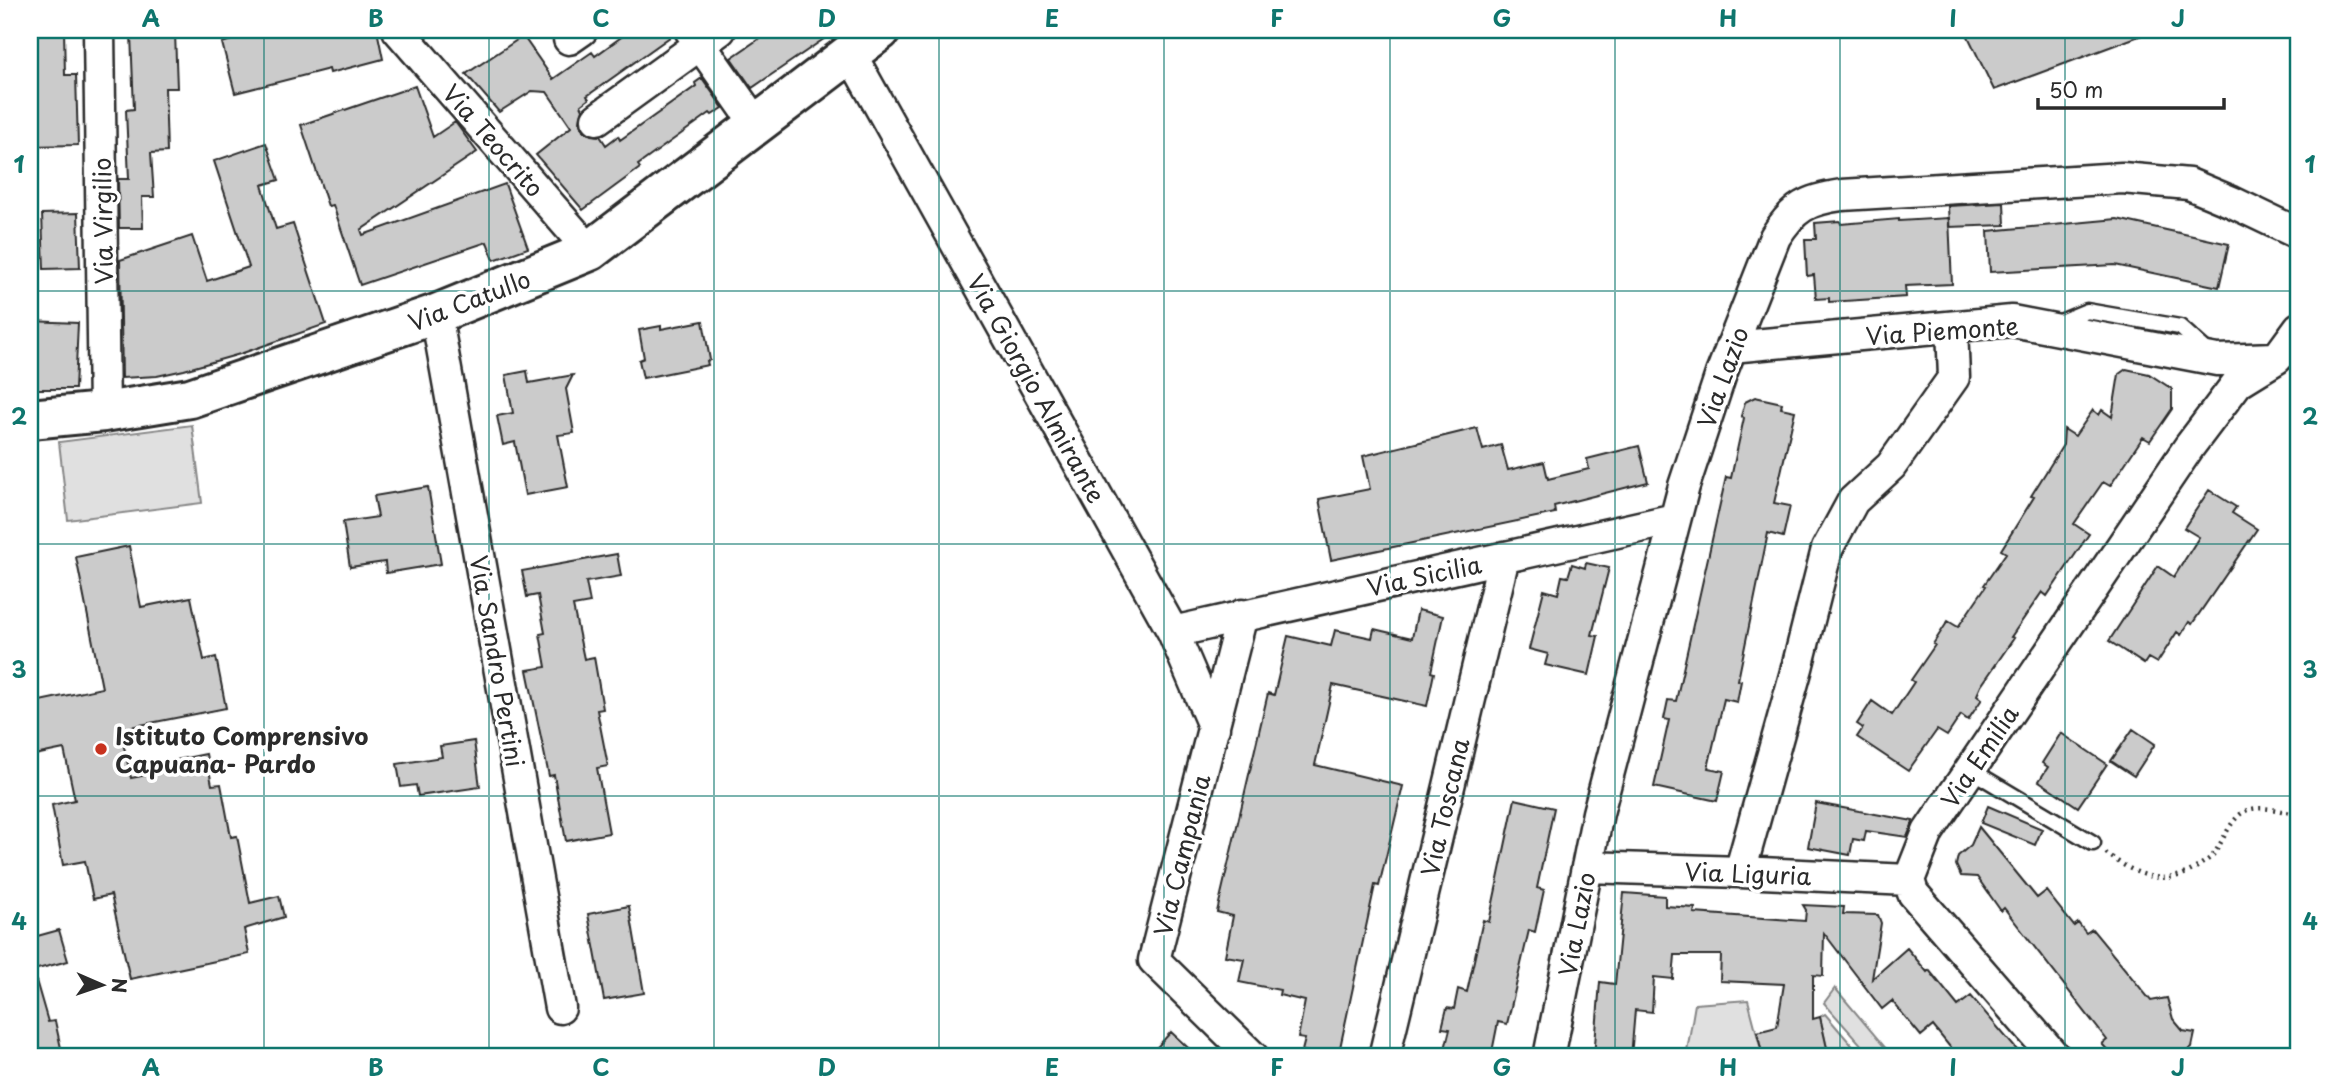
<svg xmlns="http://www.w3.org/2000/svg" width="2329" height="1087" font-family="'Playpen Sans',sans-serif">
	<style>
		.green { fill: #e0e0e0; stroke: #868686; stroke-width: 2 }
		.building { fill: #cbcbcb; stroke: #2b2b2b; stroke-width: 2 }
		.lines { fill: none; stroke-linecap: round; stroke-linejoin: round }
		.lane-casing { stroke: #2b2b2b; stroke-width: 19 }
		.street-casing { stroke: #2b2b2b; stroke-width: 35 }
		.secondary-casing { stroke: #2b2b2b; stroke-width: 44 }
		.path { stroke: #2b2b2b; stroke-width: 4.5; stroke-dasharray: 2 5; stroke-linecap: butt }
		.lane { stroke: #fff; stroke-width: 14 }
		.street { stroke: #fff; stroke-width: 30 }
		.secondary { stroke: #fff; stroke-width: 38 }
		.grid { fill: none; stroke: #0f766e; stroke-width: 2; stroke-opacity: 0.55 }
		.poi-dot { fill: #c8321e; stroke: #fff; stroke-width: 2.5 }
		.labels { text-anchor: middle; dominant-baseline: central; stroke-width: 7; stroke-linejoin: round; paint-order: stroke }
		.street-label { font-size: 24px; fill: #2b2b2b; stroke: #fff }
		.poi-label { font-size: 24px; font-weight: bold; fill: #2b2b2b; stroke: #fff; text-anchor: start }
		.neatline { fill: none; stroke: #0f766e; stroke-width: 2.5 }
		.grid-label { font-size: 23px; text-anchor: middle; font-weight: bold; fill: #0f766e }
	</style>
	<rect width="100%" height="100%" fill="#fff"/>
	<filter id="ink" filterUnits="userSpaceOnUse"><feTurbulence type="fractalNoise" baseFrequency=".0143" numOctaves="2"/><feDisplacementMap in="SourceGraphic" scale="14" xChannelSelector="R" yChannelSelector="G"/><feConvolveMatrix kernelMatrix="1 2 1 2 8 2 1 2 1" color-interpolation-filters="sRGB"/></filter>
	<g filter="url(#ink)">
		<path class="green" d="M192 425 202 503 68 520 59 442Z
			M1835 988 1893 1057H1872L1824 1003Z
			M1748 1000 1763 1057H1686L1695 1004Z
			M1825 1014 1862 1057H1829L1820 1017Z"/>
		<path class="building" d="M30 30H64L65 75H76L78 145 30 146Z
			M264 30H377L383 59 330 73 329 69 235 93 222 43Z
			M631 30H673L674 34 587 96 589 99 581 105 583 109 580 121 583 130 591 135 600 136 606 145 618 136 620 140 696 86 695 83 702 78 723 108 712 115 710 113 638 165 640 168 583 210 536 155 571 127 547 92 532 91 499 112 466 74 523 36 553 79 592 52 595 56Z
			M783 30H837L752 88 731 58 769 32 772 37Z
			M1965 30H2150V32L1994 90Z
			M175 33 177 88H165L167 152 151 153 154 197H142L143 228H119L118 179H129L126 110 134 109 131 34Z
			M415 86 433 137 455 122 477 152 361 230 363 235 505 184 528 248 494 260 487 242 360 285 333 205 328 206 301 125Z
			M266 143 279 180 262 185 276 229 293 224 326 324 240 354 184 370 157 376 122 378 120 260 192 236 207 281 249 267 214 161Z
			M2004 203 2005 225 1949 227 1948 206Z
			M78 213 80 268 44 269 42 214Z
			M1949 218 1952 284 1905 286 1906 297 1829 302V298L1816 299 1814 275 1807 276 1805 239H1816L1815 223 1840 221 1841 224 1899 219V221Z
			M2117 219 2229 244 2219 287 2115 265 1990 272 1988 231Z
			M30 321 78 323 75 389H30Z
			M703 321 710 360 707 361 708 365 643 378 639 360 644 358 639 330 661 326V329Z
			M2126 369 2149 374 2172 389V409L2150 441 2143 437 2110 486 2103 482 2074 524 2089 534 2047 596 2042 592 2011 637 2014 638 1981 686 1977 695 1982 699 1968 720 1961 715 1947 736 1937 730 1908 771 1857 737 1863 728 1857 724 1872 701 1892 715 1914 682 1911 680 1935 645 1933 644 1948 621 1958 627 1986 586 1984 585 2006 553 2001 550 2034 497 2031 496 2063 445 2064 429 2075 436 2093 410 2099 415 2102 410 2112 417 2119 374Z
			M527 371 529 383 573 375 566 389 574 433 558 435 568 487 525 495 515 442 503 445 497 416 513 413 506 375Z
			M1755 397 1782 403 1781 408 1795 411 1774 503 1790 506 1783 537 1768 533 1738 680 1741 681 1737 702 1724 699 1708 768 1724 771 1717 801 1654 787 1669 720 1664 719 1668 700 1676 701 1726 477 1731 478 1744 418 1741 416 1745 402Z
			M1477 428 1483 450 1501 445 1508 470 1544 462 1548 479 1589 469 1587 459 1639 446 1648 482 1554 506 1555 513 1331 560 1319 499 1370 489 1363 456Z
			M428 487 441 564 386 573 385 562 350 567 343 522 378 517 374 496Z
			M2209 490 2236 507 2232 513 2257 529 2192 624 2189 622 2181 635 2177 632 2157 663 2148 658 2144 664 2109 641 2158 566 2174 577 2199 537 2184 528Z
			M129 546 141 607 191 597 204 660 216 657 226 708 120 729 131 778 177 769 176 760 206 754 212 785 221 784 231 837 237 836 250 903 279 896 284 917 244 929 249 954 130 979 111 895 93 899 85 861 63 865 52 805 75 800 64 749 30 756V703L102 688 76 557Z
			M617 554 621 576 586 582 590 603 573 606 584 659 594 657 603 709 597 710 608 766 597 768 609 833 566 841 554 775 549 776 527 670 546 667 540 634 545 633 538 595 527 597 522 571Z
			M1586 563 1609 568 1592 635 1598 636 1589 675 1545 665 1548 654 1529 649 1544 590 1558 594 1562 576 1568 577 1572 564 1585 568Z
			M1418 610 1443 616 1431 672 1434 673 1427 706 1333 685 1315 765 1403 786 1379 886 1375 885 1338 1057 1302 1051 1305 1039 1298 1038 1305 1001 1279 995 1280 990 1239 982 1244 959 1225 956 1233 916 1217 912 1268 693 1274 695 1288 636 1331 646 1335 630 1372 638 1374 629 1412 638Z
			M2133 729 2155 744 2134 776 2111 761Z
			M2061 733 2107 764 2078 807 2039 781 2048 767 2042 763Z
			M474 741 480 787 418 796 416 785 401 787 397 764 442 757 440 746Z
			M1515 799 1554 808 1537 888 1544 890 1535 932 1529 930 1507 1024 1498 1022 1491 1057H1462L1444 1053 1450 1029 1442 1028 1447 1008 1454 1009 1458 989 1467 992 1483 920 1489 922Z
			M1816 803 1913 821 1912 825 1907 837 1866 831 1864 841 1853 839 1850 855 1808 847Z
			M1988 806 2042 829 2035 845 1981 823Z
			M1979 827 2037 898 2046 891 2074 926 2078 923 2086 933 2092 929 2151 1001 2167 998 2173 1019 2183 1031 2195 1033 2192 1047 2180 1057H2114L2102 1044 2107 1040 2004 908 2001 911 1977 877 1961 876 1956 865 1958 856 1971 845Z
			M1624 893 1665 896V906L1695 908 1694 913 1805 921 1806 910 1803 905 1844 907 1843 914 1878 915 1881 923 1872 979 1907 948 1927 972 1929 970 1958 1006 1971 996 2023 1057H1958L1933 1026 1921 1036 1892 1001 1882 1009 1824 933 1823 976 1813 975V1019L1820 1017 1829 1057H1763L1757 1032 1777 1027 1784 984 1720 981 1721 955H1675L1673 979 1654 977 1652 1012 1635 1010 1631 1057H1594L1600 982 1615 984Z
			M629 906 644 993 604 1000 588 914Z
			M59 930 68 961 30 971V938Z
			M35 977 48 1022 55 1021 63 1057H30V978Z
			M1171 1032 1198 1057H1148Z"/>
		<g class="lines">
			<defs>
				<path id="lane" d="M2053 325 2087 311 2180 327 2208 352
					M1969 769 2093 843"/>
				<path id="street" d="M99 30 104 412
					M398 30 590 251
					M690 30 756 124
					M569 39 582 30
					M850 53 1173 632 1214 728
					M597 119 720 30
					M436 314 560 1008
					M1731 347 2012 321 2217 360 2276 358
					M1242 615 1154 960 1253 1057
					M1173 632 1675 519
					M1587 867 1740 872 1909 880
					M1740 872 1797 668 1827 549 1853 501 1891 466 1954 377 1952 327
					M1384 1057 1504 557
					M1549 1057 1598 813 1684 486 1721 374 1775 237C1794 207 1807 200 1842 195L2122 178 2189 184 2232 202 2299 234
					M2055 1057 1913 893 1909 880 1928 832 2189 447 2238 382 2277 358 2299 328"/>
				<path id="secondary" d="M30 419 104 412 190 398 436 314 590 251 881 30"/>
			</defs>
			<use href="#lane" class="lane-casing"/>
			<use href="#street" class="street-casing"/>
			<use href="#secondary" class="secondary-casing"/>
			<path class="path" d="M2106 853C2136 876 2167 889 2200 865 2204 862 2210 859 2213 855 2223 842 2230 819 2245 811 2262 804 2283 812 2299 815"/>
			<use href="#lane" class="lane"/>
			<use href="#street" class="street"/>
			<use href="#secondary" class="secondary"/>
		</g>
	</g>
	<path class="grid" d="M264 30V1057M489 30V1057M714 30V1057M939 30V1057M1164 30V1057M1390 30V1057M1615 30V1057M1840 30V1057M2065 30V1057M30 291H2299M30 544H2299M30 796H2299"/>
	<circle class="poi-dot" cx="101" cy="749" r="7"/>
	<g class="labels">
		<g class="street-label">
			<text transform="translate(494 140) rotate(49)">Via Teocrito</text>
			<text transform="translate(102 221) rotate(-91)">Via Virgilio</text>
			<text transform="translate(469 300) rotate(-21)">Via Catullo</text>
			<text transform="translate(1942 330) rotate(-4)">Via Piemonte</text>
			<text transform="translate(1722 377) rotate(-70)">Via Lazio</text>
			<text transform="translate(1037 388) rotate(61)">Via Giorgio Almirante</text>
			<text transform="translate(1424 575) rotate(-12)">Via Sicilia</text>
			<text transform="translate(498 661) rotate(80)">Via Sandro Pertini</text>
			<text transform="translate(1979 756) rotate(-56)">Via Emilia</text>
			<text transform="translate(1444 807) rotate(-77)">Via Toscana</text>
			<text transform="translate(1181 855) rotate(-76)">Via Campania</text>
			<text transform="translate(1748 873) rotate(2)">Via Liguria</text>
			<text transform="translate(1576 924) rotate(-79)">Via Lazio</text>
		</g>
		<g class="poi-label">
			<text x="115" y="735">Istituto Comprensivo<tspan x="115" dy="28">Capuana- Pardo</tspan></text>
		</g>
	</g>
	<rect width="2329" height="1087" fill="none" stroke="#fff" stroke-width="77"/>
	<g transform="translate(102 985) rotate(92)" stroke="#ffffff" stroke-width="5" paint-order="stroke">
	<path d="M0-5L12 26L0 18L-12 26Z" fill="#2b2b2b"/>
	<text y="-10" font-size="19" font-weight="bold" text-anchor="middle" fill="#2b2b2b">N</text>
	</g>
	<path d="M2038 98v10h186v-10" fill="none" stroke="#2b2b2b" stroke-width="3.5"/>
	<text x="2049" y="98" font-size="21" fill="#2b2b2b" stroke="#ffffff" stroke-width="5" paint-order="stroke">50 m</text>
	<rect x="38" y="38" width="2252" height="1010" class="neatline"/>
	<g class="grid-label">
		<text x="151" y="27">A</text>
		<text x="376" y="27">B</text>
		<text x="601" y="27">C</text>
		<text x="827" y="27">D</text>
		<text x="1052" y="27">E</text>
		<text x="1277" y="27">F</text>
		<text x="1502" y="27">G</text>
		<text x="1728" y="27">H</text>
		<text x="1953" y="27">I</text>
		<text x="2178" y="27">J</text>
		<text x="19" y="173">1</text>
		<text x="2310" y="173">1</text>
		<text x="19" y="425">2</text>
		<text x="2310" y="425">2</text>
		<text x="19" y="678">3</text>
		<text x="2310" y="678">3</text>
		<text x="19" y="930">4</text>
		<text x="2310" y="930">4</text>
		<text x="151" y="1076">A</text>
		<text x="376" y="1076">B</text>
		<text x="601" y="1076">C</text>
		<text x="827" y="1076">D</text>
		<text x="1052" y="1076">E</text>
		<text x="1277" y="1076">F</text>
		<text x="1502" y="1076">G</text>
		<text x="1728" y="1076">H</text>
		<text x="1953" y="1076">I</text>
		<text x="2178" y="1076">J</text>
	</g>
</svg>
